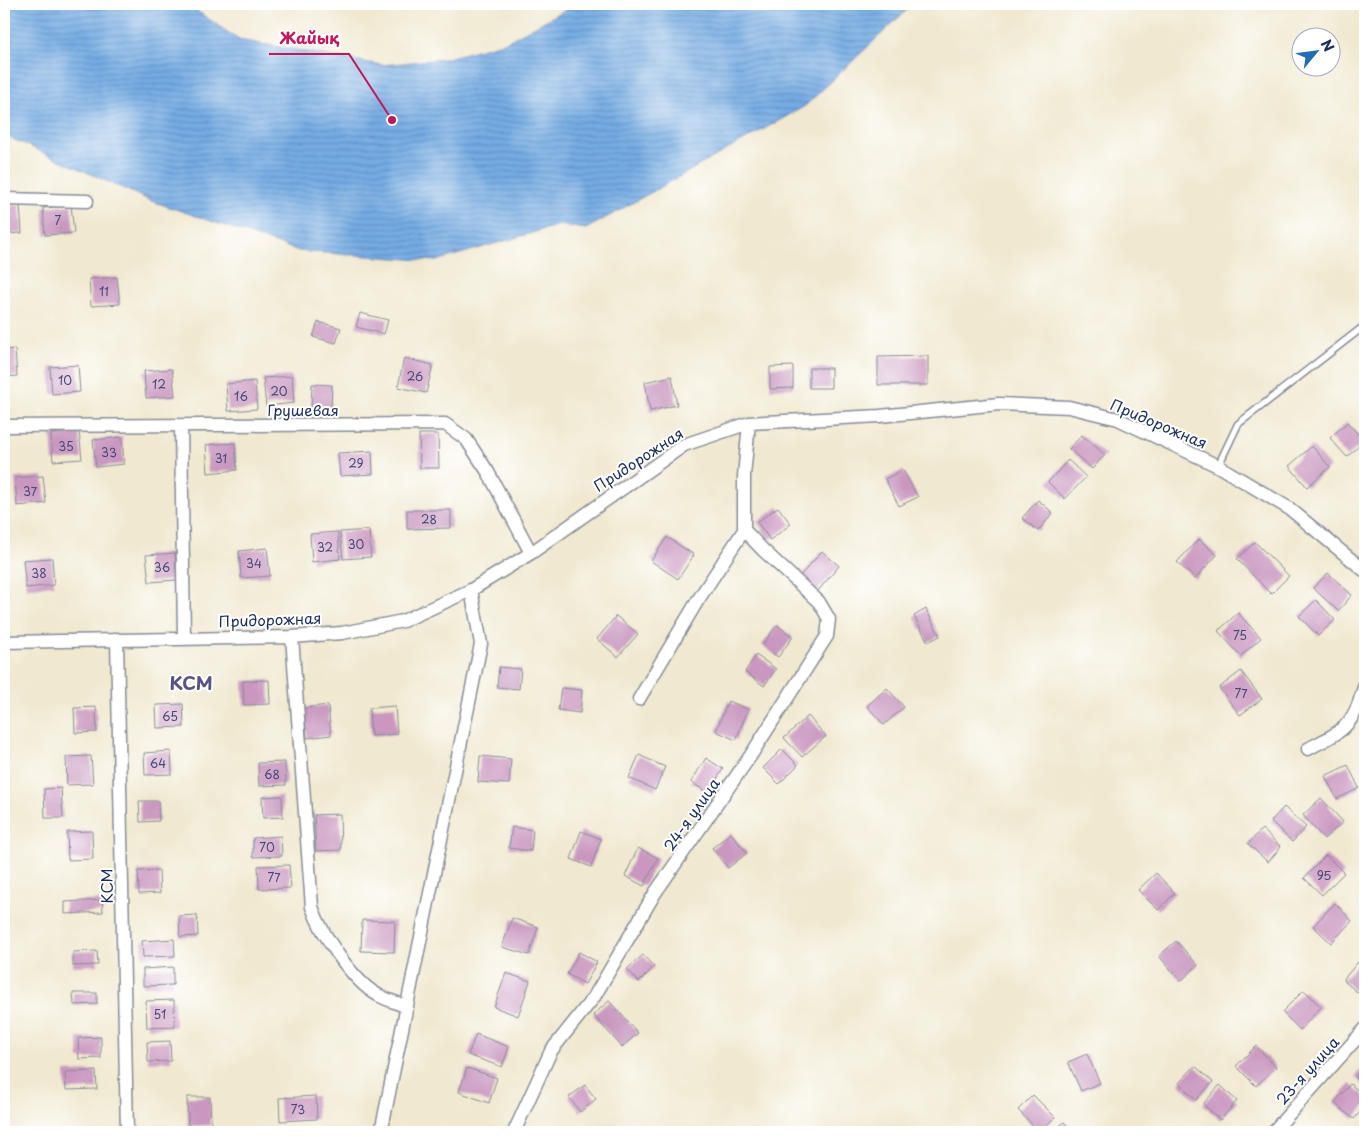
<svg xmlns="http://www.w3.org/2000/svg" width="1369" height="1136" font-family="'Playpen Sans',sans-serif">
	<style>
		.water { fill: url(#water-rules); stroke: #486ea1 }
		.building { fill: #c997c0 }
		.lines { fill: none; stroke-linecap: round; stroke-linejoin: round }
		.lane-casing { stroke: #868c96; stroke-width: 9 }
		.street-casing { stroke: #868c96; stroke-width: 15 }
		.lane { stroke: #fff; stroke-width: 6 }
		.street { stroke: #fff; stroke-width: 12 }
		.labels { text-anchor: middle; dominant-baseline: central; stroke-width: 4; stroke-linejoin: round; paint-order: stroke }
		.number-label { font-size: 12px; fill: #464976 }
		.street-label { font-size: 15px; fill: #1b2f5e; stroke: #fff }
		.quarter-label { font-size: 18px; font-weight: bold; fill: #585380; stroke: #fff }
		.leader { fill: none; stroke: #c2185b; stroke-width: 2 }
		.callout-dot { fill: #c2185b; stroke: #fff; stroke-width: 2 }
		.callout-label { font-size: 16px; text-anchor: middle; font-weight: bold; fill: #c2185b; stroke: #fff; stroke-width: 4; stroke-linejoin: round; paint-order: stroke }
	</style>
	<defs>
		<pattern id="water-rules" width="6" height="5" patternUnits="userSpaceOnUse" patternTransform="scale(1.25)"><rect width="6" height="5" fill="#75ace4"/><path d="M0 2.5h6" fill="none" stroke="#5f8cbc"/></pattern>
	</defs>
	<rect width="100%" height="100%" fill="#fff"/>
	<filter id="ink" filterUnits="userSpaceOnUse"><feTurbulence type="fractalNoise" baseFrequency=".02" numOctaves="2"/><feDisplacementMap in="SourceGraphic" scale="10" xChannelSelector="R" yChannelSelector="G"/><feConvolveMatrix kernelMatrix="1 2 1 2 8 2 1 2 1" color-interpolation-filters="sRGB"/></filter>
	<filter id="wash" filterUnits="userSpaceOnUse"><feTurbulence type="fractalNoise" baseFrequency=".0096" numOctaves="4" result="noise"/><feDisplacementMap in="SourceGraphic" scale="20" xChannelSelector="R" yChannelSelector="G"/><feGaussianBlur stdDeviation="1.12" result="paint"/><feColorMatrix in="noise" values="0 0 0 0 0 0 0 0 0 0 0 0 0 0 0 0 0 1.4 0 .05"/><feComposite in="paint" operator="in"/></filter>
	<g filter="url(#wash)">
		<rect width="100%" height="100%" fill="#f0e8cf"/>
		<path class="water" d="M4 4H187L239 40 382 65 444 59 506 42 576 4H913L805 106 586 229 559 225 436 261 299 251 149 200 4 135Z"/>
		<g id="blocks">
			<path class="building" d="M20 205 22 233 4 234V207Z
				M71 205 74 233 45 235 43 208Z
				M117 277 120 304 91 306 89 279Z
				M360 313 388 320 384 334 356 327Z
				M318 322 341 328 336 343 313 337Z
				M15 349 17 376 4 377V350Z
				M928 356V385H878V357Z
				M404 358 433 365 426 393 398 387Z
				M78 365 80 392 52 394 50 367Z
				M793 366V388L770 389V367Z
				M809 368H831V388H809Z
				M172 369 175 396 146 398 144 371Z
				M292 376 294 403 266 406 263 378Z
				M672 376 677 405 650 411 645 382Z
				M255 381 257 409 228 411 226 384Z
				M312 384 332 385 331 412 311 411Z
				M1347 422 1364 441 1347 457 1330 438Z
				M79 431 82 459 53 461 51 434Z
				M419 434H438L439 468H420Z
				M1082 435 1105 455 1092 469 1069 449Z
				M122 437 124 464 96 467 93 440Z
				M235 443 237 470 208 473 206 445Z
				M1312 446 1330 467 1307 487 1289 466Z
				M372 451 373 474 340 476 338 453Z
				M1068 460 1086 477 1065 499 1048 482Z
				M903 470 918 497 899 506 885 479Z
				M43 476 46 503 17 506 15 478Z
				M1038 500 1053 513 1038 531 1022 518Z
				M778 507 791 524 770 540 757 522Z
				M407 510H451V528L407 529Z
				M369 530 371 557 343 559 340 532Z
				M338 532 340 559 312 562 310 534Z
				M667 537 694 555 678 579 651 561Z
				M1199 539 1217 555 1195 579 1177 562Z
				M1255 542 1289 576 1271 594 1237 559Z
				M267 548 270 576 241 578 239 551Z
				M822 551 839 566 817 592 799 577Z
				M175 553 177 580 149 582 146 555Z
				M52 558 54 585 26 588 23 560Z
				M1328 573 1352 595 1338 611 1313 588Z
				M1316 600 1335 620 1318 636 1299 616Z
				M926 609 940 636 928 642 914 616Z
				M1238 613 1261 638 1241 656 1218 631Z
				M616 616 638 634 618 657 597 639Z
				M777 625 793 637 778 657 762 645Z
				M756 655 776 669 764 686 745 672Z
				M499 667 521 669 519 689 497 687Z
				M1241 671 1262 699 1240 715 1219 688Z
				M269 680 270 704 244 705 243 681Z
				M561 688 582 690 580 713 558 710Z
				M887 688 904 707 884 725 867 706Z
				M728 701 748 709 736 740 716 731Z
				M183 704 184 727 157 728 156 705Z
				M328 705 331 735 307 738 304 708Z
				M395 706 397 734 371 736 369 708Z
				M96 707 97 732 75 733 74 708Z
				M808 716 826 736 802 757 784 738Z
				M782 749 798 765 779 784 763 768Z
				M171 751 172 774 145 775 144 753Z
				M639 755 665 767 655 790 629 778Z
				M91 756 93 784 67 785 66 757Z
				M480 756 511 759 509 784 478 782Z
				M706 758 723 769 708 793 691 782Z
				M285 762 286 785 259 786 258 763Z
				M1348 765 1359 788 1337 799 1325 776Z
				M61 788 63 818H45L44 789Z
				M282 796 283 817 263 818 262 797Z
				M1321 798 1343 822 1324 839 1303 815Z
				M139 801H158L159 821 140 822Z
				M1284 807 1306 827 1292 842 1271 821Z
				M340 814 341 850 316 851 314 815Z
				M512 827 533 830 531 851 509 848Z
				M1262 829 1281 847 1268 862 1248 844Z
				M92 831 93 859 68 860 67 832Z
				M581 831 601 839 591 867 571 859Z
				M731 833 747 853 728 868 712 848Z
				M281 836 282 856 253 857V838Z
				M638 848 658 858 644 886 625 876Z
				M1326 855 1344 873 1322 895 1304 878Z
				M289 865 291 888 259 889 258 866Z
				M159 870 160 893 139 894 138 871Z
				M1156 873 1175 893 1158 910 1138 890Z
				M102 900 103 912 65 914V902Z
				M1335 903 1352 921 1331 943 1313 926Z
				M197 915 198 936 180 937 179 916Z
				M512 918 538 927 529 955 502 947Z
				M362 920 395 921 394 952 361 951Z
				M174 939 175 956 143 957 142 941Z
				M1176 941 1198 965 1181 981 1159 956Z
				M97 951 98 965 73 966V952Z
				M579 952 597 962 585 984 567 974Z
				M643 955 654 967 639 982 627 969Z
				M1358 962 1365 968V999L1343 980Z
				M173 967V985L143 986V969Z
				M506 973 530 981 518 1016 494 1007Z
				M1304 990 1321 1007 1300 1030 1282 1012Z
				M73 993H97V1004L74 1005Z
				M174 1000 175 1027 147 1028 146 1001Z
				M609 1001 638 1033 622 1047 593 1015Z
				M476 1034 509 1047 502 1067 468 1055Z
				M101 1037V1058L79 1059 78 1038Z
				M170 1041 171 1061 148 1062 147 1042Z
				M1256 1046 1276 1067 1256 1086 1236 1066Z
				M1087 1054 1100 1083 1081 1091 1068 1062Z
				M1365 1065V1086L1355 1077Z
				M1195 1066 1213 1082 1196 1100 1179 1083Z
				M467 1068 497 1078 489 1103 459 1092Z
				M96 1071 97 1089 66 1090 65 1072Z
				M1350 1084 1365 1096V1106L1354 1119 1334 1103Z
				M585 1085 596 1099 580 1112 569 1097Z
				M1220 1085 1237 1101 1220 1120 1203 1104Z
				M1033 1095 1055 1117 1039 1132 1018 1110Z
				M316 1096 317 1119 280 1121 279 1098Z
				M187 1097H210L211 1125 188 1126Z
				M1064 1122 1074 1132H1053Z"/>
		</g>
	</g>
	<g filter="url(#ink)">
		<use href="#blocks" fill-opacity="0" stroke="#868c96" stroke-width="1"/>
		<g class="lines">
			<defs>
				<path id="lane" d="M1218 466 1238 424 1363 327"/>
				<path id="street" d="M4 199 87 201
					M4 426 445 424 466 439 488 472 531 553
					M181 426 184 638
					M292 637 312 907C321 933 353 982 378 995 387 1000 398 1003 407 1007
					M117 639 127 1132
					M4 642 292 637 342 633 403 621 471 590 531 553 684 445 749 423 880 416 999 404 1069 407 1118 419 1218 466 1290 509 1365 571
					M639 699 698 600 744 530V476L749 423
					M1308 749C1320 742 1338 735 1347 724 1357 713 1361 697 1365 684
					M381 1132 481 644 471 590
					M514 1132 551 1051 594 997 655 893 751 755 827 636 829 619 819 602 763 550 744 530
					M1273 1132 1365 1029"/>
			</defs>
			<use href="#lane" class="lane-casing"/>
			<use href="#street" class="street-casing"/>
			<use href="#lane" class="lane"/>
			<use href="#street" class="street"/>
		</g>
	</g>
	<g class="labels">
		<g class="number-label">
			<text x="58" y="220">7</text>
			<text x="104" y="291">11</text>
			<text x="415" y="376">26</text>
			<text x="65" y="380">10</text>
			<text x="159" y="384">12</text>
			<text x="279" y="391">20</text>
			<text x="241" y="396">16</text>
			<text x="66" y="446">35</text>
			<text x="109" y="452">33</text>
			<text x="221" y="458">31</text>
			<text x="356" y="463">29</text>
			<text x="30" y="491">37</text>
			<text x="429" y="519">28</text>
			<text x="356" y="544">30</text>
			<text x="325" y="547">32</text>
			<text x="254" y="563">34</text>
			<text x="162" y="567">36</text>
			<text x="39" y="573">38</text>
			<text x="1240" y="635">75</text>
			<text x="1241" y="693">77</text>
			<text x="170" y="716">65</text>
			<text x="158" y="763">64</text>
			<text x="272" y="774">68</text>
			<text x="267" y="847">70</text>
			<text x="1324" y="875">95</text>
			<text x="274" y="877">77</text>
			<text x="160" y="1014">51</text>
			<text x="298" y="1109">73</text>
		</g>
		<g class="street-label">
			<text x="303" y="409">Грушевая</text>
			<text transform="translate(1159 423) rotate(23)">Придорожная</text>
			<text transform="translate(638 459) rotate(-33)">Придорожная</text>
			<text transform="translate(270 619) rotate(-2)">Придорожная</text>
			<text transform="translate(691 814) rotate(-55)">24-я улица</text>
			<text transform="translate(106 886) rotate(-91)">КСМ</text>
			<text transform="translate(1307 1070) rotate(-48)">23-я улица</text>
		</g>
		<g class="quarter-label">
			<text x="191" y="682">КСМ</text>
		</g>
	</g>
	<path class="leader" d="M392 120L349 54H269"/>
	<circle class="callout-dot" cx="392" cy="120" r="5"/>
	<g class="callout-label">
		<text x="309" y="44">Жайық</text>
	</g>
	<rect width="1369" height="1136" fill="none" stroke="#fff" stroke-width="20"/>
	<g transform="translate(1316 52) rotate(61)"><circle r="24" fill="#ffffff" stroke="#a4acbf"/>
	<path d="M0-4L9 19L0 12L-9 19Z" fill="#1f6fb2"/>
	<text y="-8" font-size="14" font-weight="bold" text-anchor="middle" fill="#1b2f5e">N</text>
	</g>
</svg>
